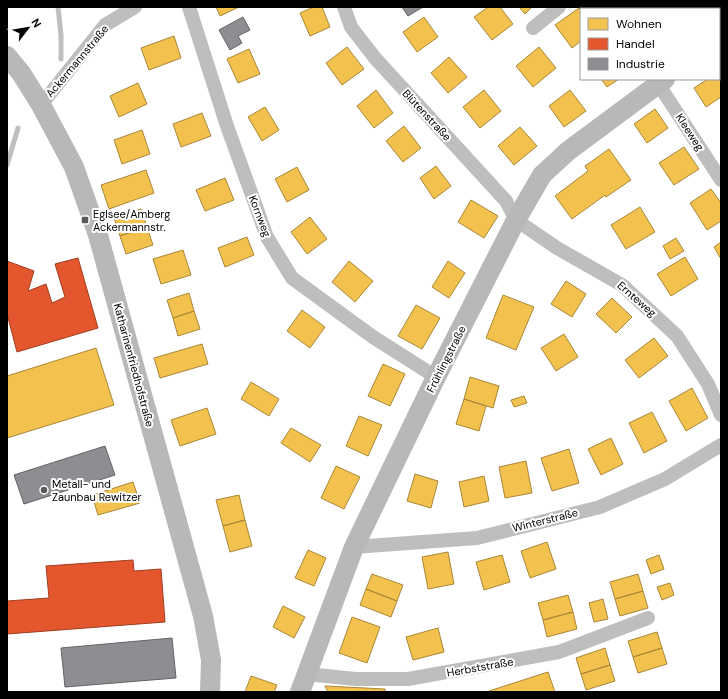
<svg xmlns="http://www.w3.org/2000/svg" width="728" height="699" font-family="'DM Sans',sans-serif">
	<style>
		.homes { fill: #f2c14e; stroke: #a98737 }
		.shops { fill: #e4572e; stroke: #a03d20 }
		.industry { fill: #8d8d92; stroke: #636366 }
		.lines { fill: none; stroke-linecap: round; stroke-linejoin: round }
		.stream { stroke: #bfbfbf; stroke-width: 5 }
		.street { stroke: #bebebe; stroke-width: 14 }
		.secondary { stroke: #b8b8b8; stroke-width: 20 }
		.poi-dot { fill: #595959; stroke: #fff; stroke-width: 1.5 }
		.labels { text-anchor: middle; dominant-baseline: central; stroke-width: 4; stroke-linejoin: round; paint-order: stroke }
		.street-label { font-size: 11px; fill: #000; stroke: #fff }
		.poi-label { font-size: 11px; fill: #000; stroke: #fff; text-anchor: start }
	</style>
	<rect width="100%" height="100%" fill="#fff"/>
	<path class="homes" d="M216 7H239L220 16Z
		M314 7H322L330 27 310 36 300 13Z
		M488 7H500L513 24 492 40 474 17Z
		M519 7H532L525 14Z
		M579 8 581 10V41L572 48 555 25Z
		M424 17 438 37 417 52 403 32Z
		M174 36 181 58 149 70 141 48Z
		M347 47 364 69 342 85 326 63Z
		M539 47 556 68 533 87 516 66Z
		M249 49 260 74 238 83 227 59Z
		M449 57 467 77 448 93 431 73Z
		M719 73 721 76V97L706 107 694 88 708 79H719Z
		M601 79H619L607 87Z
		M138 83 147 104 119 117 110 96Z
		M376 90 393 113 374 128 357 106Z
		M484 90 501 111 480 128 463 107Z
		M570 90 586 111 564 127 549 106Z
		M265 107 279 130 262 141 248 117Z
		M655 109 668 128 647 143 634 124Z
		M202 113 211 136 181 147 173 124Z
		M404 126 421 148 403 162 386 141Z
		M520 127 537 146 514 165 498 146Z
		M142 130 150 154 122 164 114 140Z
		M684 147 699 169 674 185 659 163Z
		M609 149 631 180 606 197 605 195 572 219 555 196 588 171 585 166Z
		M436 166 451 186 434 199 420 178Z
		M297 167 309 190 287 202 275 179Z
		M146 170 154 193 109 209 101 185Z
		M225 178 234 200 205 211 196 190Z
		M711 189 721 203V221L707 230 690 203Z
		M471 200 498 216 484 238 458 222Z
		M640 207 655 232 626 249 611 225Z
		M141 209 147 227 120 236 114 218Z
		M310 217 327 239 307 254 291 232Z
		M147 227 153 245 126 254 120 236Z
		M247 237 254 255 225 267 218 248Z
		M676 238 684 251 670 259 663 246Z
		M721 242V259L714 247Z
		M183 250 191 275 161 284 153 259Z
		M685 257 698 279 671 296 657 274Z
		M349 261 373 281 355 302 332 282Z
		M448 261 465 273 449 298 432 287Z
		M566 281 586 294 572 317 551 304Z
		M189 293 194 311 173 318 167 300Z
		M503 295 534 307 516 350 486 338Z
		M612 298 632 317 616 333 596 314Z
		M416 305 440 318 422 349 398 336Z
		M302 310 325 327 310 348 287 331Z
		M194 311 200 329 178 336 173 318Z
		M564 334 578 357 556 371 541 348Z
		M654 338 668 356 639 378 625 360Z
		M202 344 208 364 160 378 154 358Z
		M96 348 114 405 7 438V376Z
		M383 364 405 374 390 406 368 396Z
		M470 377 499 386 493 408 464 399Z
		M251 382 279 399 269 416 241 399Z
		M692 388 708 418 686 431 669 401Z
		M524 396 527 403 514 407 511 400Z
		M464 399 486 406 479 431 456 424Z
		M207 408 216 434 180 446 171 420Z
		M652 412 667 441 644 453 629 423Z
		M359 416 382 425 368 456 346 446Z
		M291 428 321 445 310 462 281 443Z
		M611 438 623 464 601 475 588 449Z
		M569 449 579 483 552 491 541 458Z
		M526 461 532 493 505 498 499 467Z
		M336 466 360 477 344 509 321 498Z
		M415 474 438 481 431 508 407 501Z
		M484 476 489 501 464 507 459 482Z
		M133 482 140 503 98 515 92 495Z
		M239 495 245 520 223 526 216 500Z
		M245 520 252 546 230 552 223 526Z
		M547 542 556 569 530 578 521 551Z
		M308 550 326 558 314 586 295 578Z
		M448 552 454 584 428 589 422 557Z
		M502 555 510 582 484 590 476 562Z
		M659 555 664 569 651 574 646 560Z
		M372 574 403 585 397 601 366 589Z
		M638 574 643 591 615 599 610 582Z
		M670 583 674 595 662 600 657 587Z
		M366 589 397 601 391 617 360 605Z
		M643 591 648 608 620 616 615 599Z
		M568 595 573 612 543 620 538 603Z
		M603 599 608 619 594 622 589 603Z
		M283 606 305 617 294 638 273 627Z
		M573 612 577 629 547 637 543 620Z
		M352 617 380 627 367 663 339 653Z
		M438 628 444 652 413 660 406 637Z
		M657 632 662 648 633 657 628 641Z
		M605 648 610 665 581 674 576 658Z
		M662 648 667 664 638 673 633 657Z
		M610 665 615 681 586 690 581 674Z
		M548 672 555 692H489V691Z
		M251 676 277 685 274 692H245Z
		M325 686 385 689V692H328Z"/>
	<path class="shops" d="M78 258 98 328 17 352 7 314V261L34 271 28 291 46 284 52 303 65 297 55 264Z
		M133 560 134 571 161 569 165 622 7 634V601L49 598 46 566Z"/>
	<path class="industry" d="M402 7H423L408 16Z
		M243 17 250 30 238 36 242 43 230 50 219 30Z
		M105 446 115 475 24 504 14 475Z
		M172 638 176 678 65 687 61 648Z"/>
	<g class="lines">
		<path class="stream" d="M58 7 61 35V59
			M7 165 18 128"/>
		<path class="street" d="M189 7 227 126 267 237 292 278 373 337 436 377
			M344 7 351 27 375 58 506 201 516 220 557 248 622 285 677 336 708 384 721 415
			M602 7 604 9
			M533 28 559 7
			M655 79 721 180
			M41 105 105 25 135 7
			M354 547 477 538 600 507 665 479 721 445
			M306 674 356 679H408L559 652 648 618"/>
		<path class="secondary" d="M719 35 721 34
			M7 56 21 73 41 105 74 167 98 235 203 616 211 660 210 692
			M300 692 354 547 436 377 516 220 542 175 568 151 665 79"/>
	</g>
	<g class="poi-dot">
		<rect x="81" y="216" width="8" height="8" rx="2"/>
		<circle cx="44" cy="490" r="4"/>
	</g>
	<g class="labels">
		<g class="street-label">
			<text transform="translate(77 61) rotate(-50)">Ackermannstraße</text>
			<text transform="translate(427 115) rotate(47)">Blütenstraße</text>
			<text transform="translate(690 132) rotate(57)">Kleeweg</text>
			<text transform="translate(260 216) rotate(69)">Kornweg</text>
			<text transform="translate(637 299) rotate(41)">Ernteweg</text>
			<text transform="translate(446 359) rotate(-63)">Frühlingstraße</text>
			<text transform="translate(134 365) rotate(75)">Katharinenfriedhofstraße</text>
			<text transform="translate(545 520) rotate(-14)">Winterstraße</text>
			<text transform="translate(480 667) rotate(-10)">Herbststraße</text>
		</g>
		<g class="poi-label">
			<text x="93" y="214">Eglsee/Amberg<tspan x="93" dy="13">Ackermannstr.</tspan></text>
			<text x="52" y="484">Metall- und<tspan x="52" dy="13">Zaunbau Rewitzer</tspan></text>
		</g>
	</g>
	<rect width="728" height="699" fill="none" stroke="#000000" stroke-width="16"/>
	<rect x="580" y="8" width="140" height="72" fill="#ffffff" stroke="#999999"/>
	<rect x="588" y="18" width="20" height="12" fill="#f2c14e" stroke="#999999"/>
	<text x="616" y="28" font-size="12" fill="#000000">Wohnen</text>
	<rect x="588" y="38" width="20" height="12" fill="#e4572e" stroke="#999999"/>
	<text x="616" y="48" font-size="12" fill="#000000">Handel</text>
	<rect x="588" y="58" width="20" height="12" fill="#8d8d92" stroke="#999999"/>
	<text x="616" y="68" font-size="12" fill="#000000">Industrie</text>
	<g transform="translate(28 28) rotate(59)" stroke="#ffffff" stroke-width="3" paint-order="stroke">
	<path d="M0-3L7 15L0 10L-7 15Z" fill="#000000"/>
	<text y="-6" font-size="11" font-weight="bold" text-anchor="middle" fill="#000000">N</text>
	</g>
</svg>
